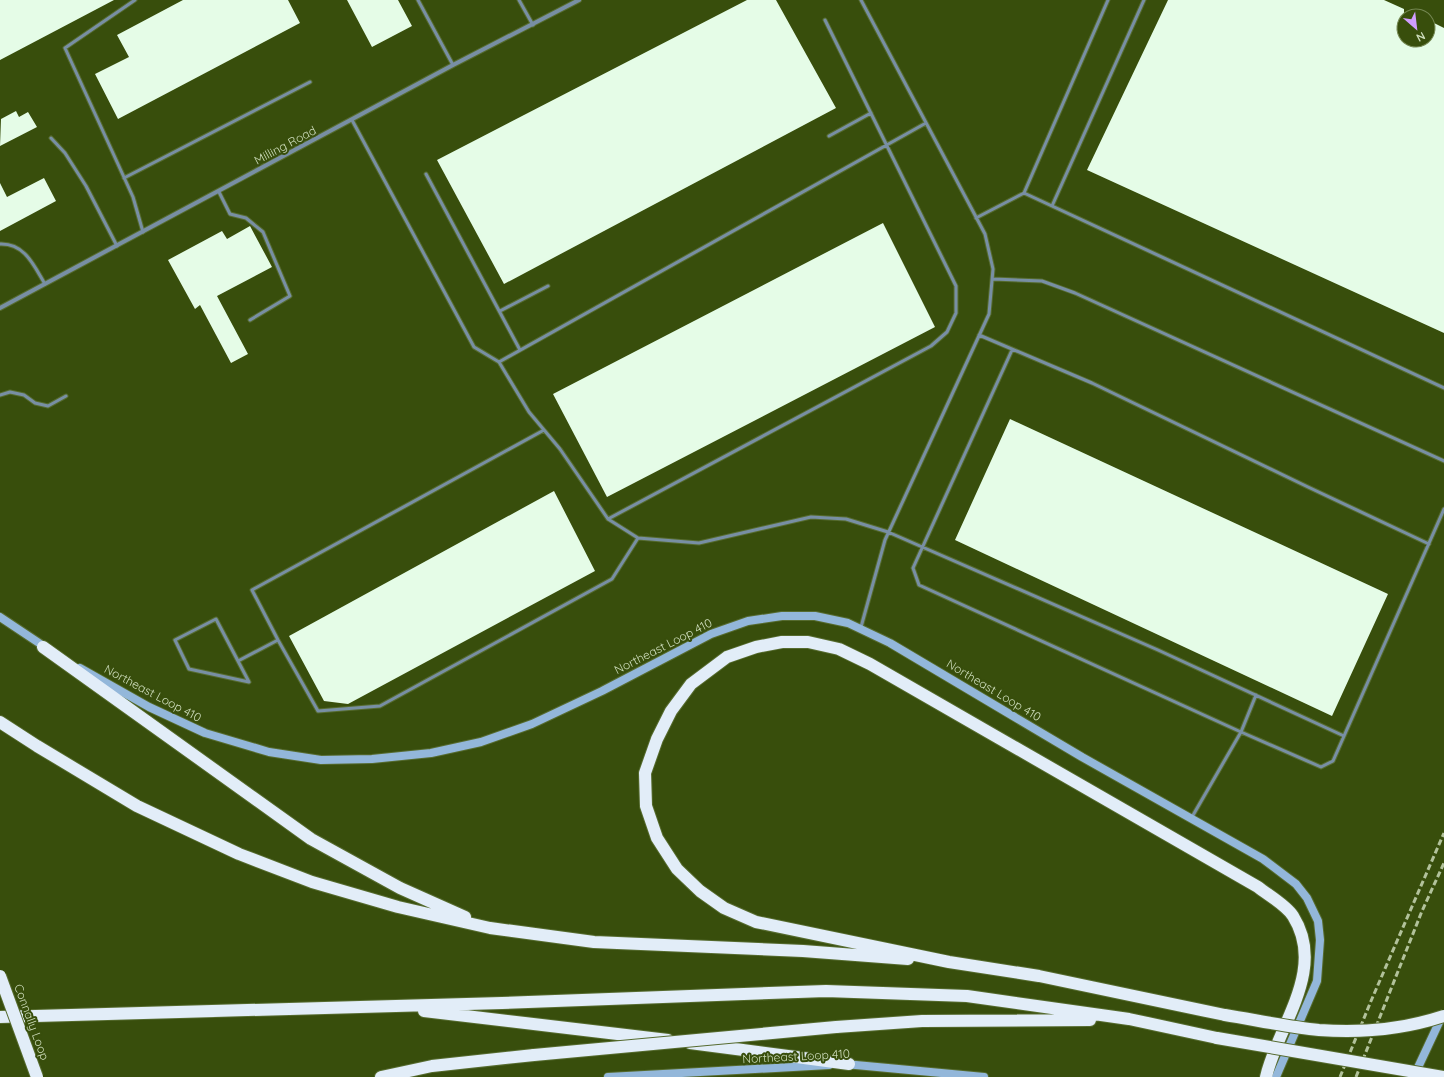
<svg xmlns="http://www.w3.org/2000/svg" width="1444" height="1077" font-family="Quicksand,sans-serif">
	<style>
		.building { fill: #e5fce7 }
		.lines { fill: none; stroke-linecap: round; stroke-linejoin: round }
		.service-casing { stroke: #566b2f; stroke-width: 5 }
		.minor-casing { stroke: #566b2f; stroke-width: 6 }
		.secondary-casing { stroke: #566b2f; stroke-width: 10 }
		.motorway-casing { stroke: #566b2f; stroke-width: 14 }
		.service { stroke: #788fa4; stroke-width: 3 }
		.minor { stroke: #788fa4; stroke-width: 4 }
		.secondary { stroke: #93b7da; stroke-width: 8 }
		.motorway { stroke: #e2edf8; stroke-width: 12 }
		.rail { stroke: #b2c29b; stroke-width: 3; stroke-dasharray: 6 3; stroke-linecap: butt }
		.motorway-bridge-casing { stroke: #566b2f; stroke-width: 14; stroke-linecap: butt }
		.motorway-bridge { stroke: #e2edf8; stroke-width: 12 }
		.labels { text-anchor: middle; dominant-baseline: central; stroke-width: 4; stroke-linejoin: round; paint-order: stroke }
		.street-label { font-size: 12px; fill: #ceddbc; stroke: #384e0c }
	</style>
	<rect width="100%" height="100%" fill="#384e0c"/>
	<path class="building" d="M0 0H114L0 60Z
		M183 0H288L300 23 118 119 95 74 129 57 117 35Z
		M347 0H398L412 26 372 47Z
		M747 0H776L836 108 504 284 437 160Z
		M1168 0H1384L1404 9V40H1428V20L1444 28V333L1087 170Z
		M16 111 19 117 28 112 37 127 0 146 1 119Z
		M44 178 56 201 0 231V183L7 197Z
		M883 223 935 327 607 497 553 394Z
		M250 226 272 267 217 296 248 354 231 363 200 305 195 309 168 260 222 231 227 239Z
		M1010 419 1388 594 1332 716 955 540Z
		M554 491 595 571 348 704 324 701 289 636Z"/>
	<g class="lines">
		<defs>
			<path id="service" d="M135 0 65 48 133 197 143 232
				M418 0 453 65
				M519 0 533 25
				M352 120 474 347 499 362
				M926 123 499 362 529 412 560 449 608 519 638 538 699 543 811 517 846 519 888 532 1158 650 1344 736
				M829 136 871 113
				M51 138 65 153 86 186 117 246
				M426 174 520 350
				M124 178 310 82
				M219 192 230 214 246 218 263 232 290 296 250 320
				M1024 193 1444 388
				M1052 206 1144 0
				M976 218 1024 193 1108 0
				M0 244C25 243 34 266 45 284
				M993 279 1042 281 1075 293 1444 461
				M500 311 548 286
				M979 335 1092 383 1308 487 1429 544
				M1012 350 913 568 919 585 1241 732 1256 695
				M0 395 10 392 24 395 35 403 48 406 66 396
				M544 430 252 590 278 640 318 711 380 706 612 579 638 538
				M608 519 931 346 947 332 956 313V286L825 20
				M861 627 885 540 989 314 993 269 985 234 861 0
				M238 661 249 682 189 669 175 640 216 619 238 661 278 640
				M1192 817 1241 732 1321 767 1333 761 1444 509"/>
			<path id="minor" d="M0 308 453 65 579 0"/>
			<path id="secondary" d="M0 617 48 649
				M80 668 149 707 205 733 269 752 321 760 372 759 431 753 481 742 532 724 602 691 711 634 748 621 782 616H815L848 623 890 643 1082 757 1263 859 1296 884 1307 898 1318 921 1320 940 1317 981 1276 1077
				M845 1064 984 1077
				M1414 1076 1442 1016
				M608 1077 829 1065"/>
			<path id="motorway" d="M43 647 311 839 400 888 465 917
				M0 722 37 746 137 806 239 854 312 882 398 907 490 928 594 942 803 951 908 959
				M424 1011 668 1040
				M1225 1015 1039 976 949 962 756 922 724 908 700 891 677 869 657 838 646 806 645 773 657 739 671 711 691 684 727 657 756 647 782 642H808L839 649 870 664 1258 887C1268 895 1286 905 1293 916 1327 970 1278 1025 1266 1077
				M0 1017 502 1003 826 991 967 996 1129 1019 1217 1038
				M836 1027 922 1021 1090 1020
				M690 1043 849 1064
				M381 1077 432 1066 534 1055"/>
		</defs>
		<use href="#service" class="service-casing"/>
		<use href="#minor" class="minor-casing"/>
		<use href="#secondary" class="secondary-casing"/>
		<use href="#motorway" class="motorway-casing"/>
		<use href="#service" class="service"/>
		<use href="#minor" class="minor"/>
		<use href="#secondary" class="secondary"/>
		<use href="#motorway" class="motorway"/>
		<path class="rail" d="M1340 1077 1371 1001 1444 833
			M1356 1077 1422 911 1444 863"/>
		<defs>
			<path id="motorway-bridge" d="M0 976 37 1077
				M1225 1015C1256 1020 1288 1027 1319 1030 1360 1033 1405 1029 1444 1016
				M1217 1038 1444 1077
				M534 1055 836 1027"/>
		</defs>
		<use href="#motorway-bridge" class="motorway-bridge-casing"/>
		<use href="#motorway-bridge" class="motorway-bridge"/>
	</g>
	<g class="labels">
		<g class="street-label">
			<text transform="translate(285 145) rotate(-28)">Milling Road</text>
			<text transform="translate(663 646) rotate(-27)">Northeast Loop 410</text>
			<text transform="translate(994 690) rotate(31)">Northeast Loop 410</text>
			<text transform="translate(153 693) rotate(28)">Northeast Loop 410</text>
			<text transform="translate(32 1022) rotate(70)">Connally Loop</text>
			<text transform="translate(796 1056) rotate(-3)">Northeast Loop 410</text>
		</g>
	</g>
	<g transform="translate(1416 28) rotate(152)"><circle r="19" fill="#384e0c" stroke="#748752"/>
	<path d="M0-3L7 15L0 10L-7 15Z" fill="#d09dff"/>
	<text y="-6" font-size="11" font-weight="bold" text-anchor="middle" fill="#ceddbc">N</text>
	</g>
</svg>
